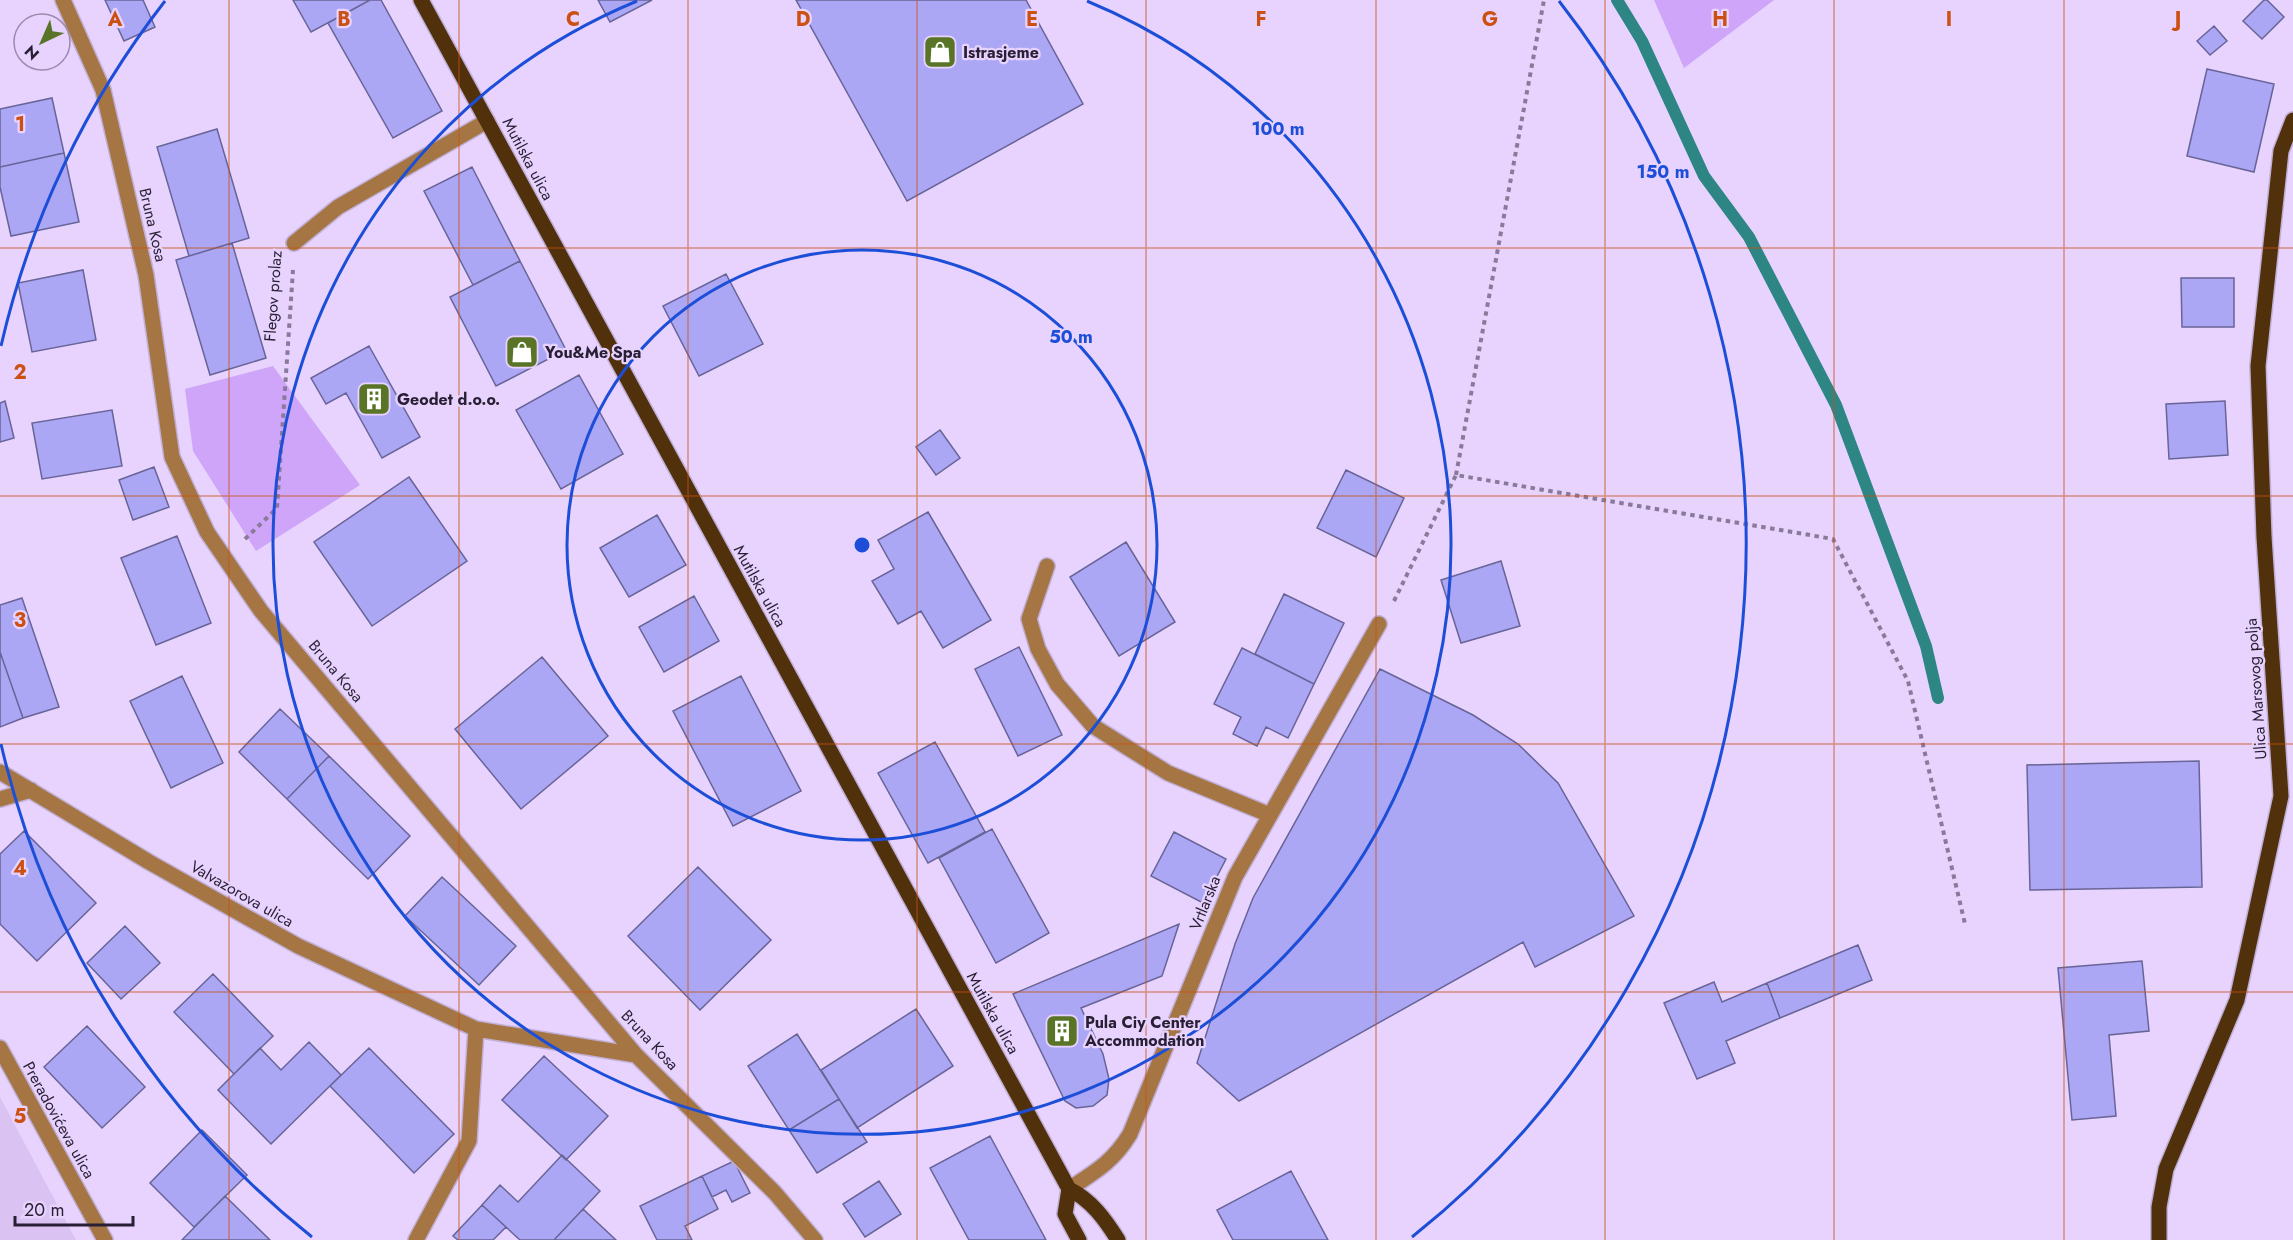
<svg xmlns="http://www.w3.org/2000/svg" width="2293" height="1240" font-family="Jost,sans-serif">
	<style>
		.built { fill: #dac3f2 }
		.green { fill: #cea5f9 }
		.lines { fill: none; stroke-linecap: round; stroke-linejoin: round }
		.stream { stroke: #2d8584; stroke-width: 12 }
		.building { fill: #aca7f5; stroke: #686497; stroke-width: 1.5 }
		.minor-casing { stroke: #c1afd6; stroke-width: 18 }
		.major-casing { stroke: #c1afd6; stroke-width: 18 }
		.path { stroke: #897a9a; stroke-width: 4; stroke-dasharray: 4.5 4.5; stroke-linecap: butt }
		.minor { stroke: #a57644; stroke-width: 15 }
		.major { stroke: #50310c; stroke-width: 15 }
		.grid { fill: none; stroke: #cb5012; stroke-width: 1.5; stroke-opacity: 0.55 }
		.ring { fill: none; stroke: #1d4ed8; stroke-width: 3 }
		.labels { text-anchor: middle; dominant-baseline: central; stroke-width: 4.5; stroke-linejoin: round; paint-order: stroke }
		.poi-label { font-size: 16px; font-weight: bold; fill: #291f34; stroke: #e7d3fe; text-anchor: start }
		.street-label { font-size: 16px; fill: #291f34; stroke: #e7d3fe }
		.grid-label { font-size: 20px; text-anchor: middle; font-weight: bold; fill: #cb5012; stroke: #e7d3fe; stroke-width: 4.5; stroke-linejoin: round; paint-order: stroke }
		.centre { fill: #1d4ed8; stroke: #e7d3fe; stroke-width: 3 }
		.ring-label { font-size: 18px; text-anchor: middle; font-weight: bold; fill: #1d4ed8; stroke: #e7d3fe; stroke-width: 4.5; stroke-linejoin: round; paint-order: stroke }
	</style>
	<rect width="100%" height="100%" fill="#e7d3fe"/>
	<path class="built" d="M0 1097 76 1240H0Z"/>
	<path class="green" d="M1654 0H1774L1684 68Z
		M273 366 360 485 256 551 193 451 185 389Z"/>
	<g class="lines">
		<path class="stream" d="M1617 0 1642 41 1704 176 1749 237 1836 405 1926 646 1938 698"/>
	</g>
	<path class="building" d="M105 0H143L155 27 124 41Z
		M293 0H370L311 32Z
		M370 0H381L442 111 393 138 328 23Z
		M598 0H652L610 22Z
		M796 0H1026L1083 104 907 201Z
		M2264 0H2267L2284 17 2262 39 2243 21Z
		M2214 26 2227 41 2210 55 2197 41Z
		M2207 69 2274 84 2254 172 2187 156Z
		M52 98 64 153 0 167V109Z
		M217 129 249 238 189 256 157 147Z
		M64 153 79 222 11 236 0 187V167Z
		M472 167 520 261 473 285 424 191Z
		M232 243 266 358 210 375 176 260Z
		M520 261 566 350 496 386 450 297Z
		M83 270 96 340 32 352 18 283Z
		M726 274 763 344 699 376 663 306Z
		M2181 278H2234V327H2182Z
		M369 346 420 437 382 458 346 393 326 404 311 378Z
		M579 375 623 454 561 489 516 410Z
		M5 401 14 438 0 442V403Z
		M2225 401 2228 455 2169 459 2166 404Z
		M112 410 122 466 42 479 32 423Z
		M940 430 960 458 936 475 916 447Z
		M154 467 169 507 133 520 119 480Z
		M1346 470 1404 498 1376 557 1317 528Z
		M409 477 467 561 372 626 314 542Z
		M928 512 991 620 943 648 921 611 898 624 872 581 894 569 878 540Z
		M657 515 686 565 629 597 600 548Z
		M177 536 211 623 156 645 121 558Z
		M1126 542 1175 622 1119 656 1070 577Z
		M1501 561 1520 626 1461 643 1441 580Z
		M1284 594 1344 623 1314 684 1255 654Z
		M694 596 719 641 664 672 639 627Z
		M22 598 59 707 23 718 0 652V605Z
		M1019 647 1062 735 1018 756 975 669Z
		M1242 648 1314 684 1288 738 1266 727 1257 746 1233 734 1241 717 1214 704Z
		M0 652 23 718 0 727Z
		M542 657 608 736 521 809 455 729Z
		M1380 669 1473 715 1518 744 1558 783 1634 916 1535 967 1523 942 1239 1101 1197 1063 1235 944 1253 898Z
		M182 676 223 763 171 788 130 701Z
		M741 676 801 791 733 826 673 711Z
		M280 709 329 756 287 799 239 752Z
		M935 742 985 832 928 863 878 773Z
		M329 756 410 836 368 879 287 799Z
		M2199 761 2202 887 2030 890 2027 765Z
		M992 829 1049 933 996 963 939 858Z
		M24 831 96 903 37 961 0 924V854Z
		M1174 832 1226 859 1203 903 1151 876Z
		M698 867 771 940 700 1010 628 936Z
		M442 877 516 946 479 985 405 916Z
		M1179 924 1162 976 1081 1008 1103 1054 1109 1079 1107 1095 1093 1106 1076 1108 1065 1101 1013 994Z
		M125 926 160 963 121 999 87 963Z
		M1858 945 1872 980 1780 1018 1767 983Z
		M2142 961 2149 1031 2109 1035 2116 1116 2072 1120 2058 968Z
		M213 974 273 1036 234 1074 174 1012Z
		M1714 982 1722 1002 1767 983 1780 1018 1726 1041 1735 1063 1697 1079 1664 1003Z
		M916 1009 953 1066 857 1128 821 1070Z
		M87 1026 145 1087 102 1128 44 1067Z
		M797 1034 839 1099 789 1130 748 1066Z
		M309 1042 341 1075 271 1144 218 1090 260 1048 281 1070Z
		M369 1048 454 1134 414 1173 330 1086Z
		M544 1056 608 1116 566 1160 502 1100Z
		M839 1099 867 1142 817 1173 789 1130Z
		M202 1130 247 1175 194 1227 150 1183Z
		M990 1136 1046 1240H969L930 1168Z
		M562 1155 600 1191 554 1240H520L482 1205 500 1185 518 1202Z
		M734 1161 750 1193 732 1202 726 1190 712 1197 702 1176Z
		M1291 1171 1328 1240H1233L1217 1210Z
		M702 1176 718 1209 685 1226 692 1240H657L640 1206Z
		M879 1181 901 1214 865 1237 843 1204Z
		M225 1196 270 1240H182Z
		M482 1205 506 1227 493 1240H458L453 1236Z
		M583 1209 616 1240H554Z"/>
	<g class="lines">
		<defs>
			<path id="minor" d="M63 0 103 90 146 275 172 457 207 532 261 611 636 1055 775 1193 815 1240
				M294 243 338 207 487 121
				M1047 566 1029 619 1038 649 1057 684 1093 726 1168 773 1270 815
				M0 772 149 862 298 946 476 1029 636 1055
				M0 799 31 790
				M0 1048 105 1240
				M1069 1189C1095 1172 1113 1162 1130 1134L1235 877 1379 624
				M416 1240 469 1141 476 1029"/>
			<path id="major" d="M421 0 1069 1189C1091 1200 1105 1219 1118 1240
				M1069 1189 1065 1214 1079 1240
				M2159 1240V1207L2166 1169 2237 1000 2281 796 2264 537 2258 366 2281 151 2293 120"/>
		</defs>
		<use href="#minor" class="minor-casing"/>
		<use href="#major" class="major-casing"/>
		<path class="path" d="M1456 475 1544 0
			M245 539 277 508 293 270
			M1394 601 1456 475 1833 539 1908 681 1965 924"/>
		<use href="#minor" class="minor"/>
		<use href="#major" class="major"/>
	</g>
	<path class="grid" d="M229 0V1240M459 0V1240M688 0V1240M917 0V1240M1146 0V1240M1376 0V1240M1605 0V1240M1834 0V1240M2064 0V1240M0 248H2293M0 496H2293M0 744H2293M0 992H2293"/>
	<g class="ring">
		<circle cx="862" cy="545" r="295"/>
		<path d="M1087 1A589 589 0 1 1 637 1"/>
		<path d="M312 1237A884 884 0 0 1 1 744M1 346A884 884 0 0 1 165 1M1559 1A884 884 0 0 1 1412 1237"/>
	</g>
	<defs>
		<symbol id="shop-square" viewBox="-11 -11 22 22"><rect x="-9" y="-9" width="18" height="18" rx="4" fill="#597427" stroke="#e7d3fe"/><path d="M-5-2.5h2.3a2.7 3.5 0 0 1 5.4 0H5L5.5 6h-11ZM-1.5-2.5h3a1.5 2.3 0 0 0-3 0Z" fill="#fff"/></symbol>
		<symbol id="building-square" viewBox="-11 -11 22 22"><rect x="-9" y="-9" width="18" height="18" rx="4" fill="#597427" stroke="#e7d3fe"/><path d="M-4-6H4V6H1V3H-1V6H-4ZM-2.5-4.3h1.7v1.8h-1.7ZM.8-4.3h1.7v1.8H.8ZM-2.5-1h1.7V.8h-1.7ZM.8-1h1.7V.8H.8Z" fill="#fff"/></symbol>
	</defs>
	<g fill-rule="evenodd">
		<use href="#shop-square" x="921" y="33" width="38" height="38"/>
		<use href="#shop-square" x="503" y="333" width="38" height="38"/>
		<use href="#building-square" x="355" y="380" width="38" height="38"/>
		<use href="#building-square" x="1043" y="1012" width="38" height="38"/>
	</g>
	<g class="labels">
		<g class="poi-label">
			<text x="963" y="52">Istrasjeme</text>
			<text x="545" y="352">You&amp;Me Spa</text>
			<text x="397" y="399">Geodet d.o.o.</text>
			<text x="1085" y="1022">Pula Ciy Center<tspan x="1085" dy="18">Accommodation</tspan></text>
		</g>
		<g class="street-label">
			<text transform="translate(528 159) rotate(62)">Mutilska ulica</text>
			<text transform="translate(153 225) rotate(77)">Bruna Kosa</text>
			<text transform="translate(273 296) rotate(-86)">Flegov prolaz</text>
			<text transform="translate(760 586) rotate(61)">Mutilska ulica</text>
			<text transform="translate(336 671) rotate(50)">Bruna Kosa</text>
			<text transform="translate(2256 689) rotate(-94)">Ulica Marsovog polja</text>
			<text transform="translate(242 894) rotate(30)">Valvazorova ulica</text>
			<text transform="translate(1205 903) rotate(-68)">Vrtlarska</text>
			<text transform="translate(993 1013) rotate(61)">Mutilska ulica</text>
			<text transform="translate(650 1040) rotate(47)">Bruna Kosa</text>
			<text transform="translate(59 1120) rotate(61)">Preradovićeva ulica</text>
		</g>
	</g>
	<g class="grid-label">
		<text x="115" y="26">A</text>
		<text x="344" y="26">B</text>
		<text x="573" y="26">C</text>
		<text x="803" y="26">D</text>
		<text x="1032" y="26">E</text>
		<text x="1261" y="26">F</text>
		<text x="1490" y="26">G</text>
		<text x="1720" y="26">H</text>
		<text x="1949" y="26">I</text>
		<text x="2178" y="26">J</text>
		<text x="20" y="131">1</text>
		<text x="20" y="379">2</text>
		<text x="20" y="627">3</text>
		<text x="20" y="875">4</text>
		<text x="20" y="1123">5</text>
	</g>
	<circle cx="862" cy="545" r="9" class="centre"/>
	<g class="ring-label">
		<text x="1278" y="135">100 m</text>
		<text x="1663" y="178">150 m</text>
		<text x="1071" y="343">50 m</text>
	</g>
	<g transform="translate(42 42) rotate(224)"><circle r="28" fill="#e7d3fe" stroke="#9b8bad" stroke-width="1.5"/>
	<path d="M0-4.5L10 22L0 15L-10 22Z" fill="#597427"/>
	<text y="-9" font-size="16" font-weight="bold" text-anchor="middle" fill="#291f34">N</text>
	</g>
	<path d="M15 1216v9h118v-9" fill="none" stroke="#291f34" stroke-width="3"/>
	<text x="24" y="1216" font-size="18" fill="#291f34" stroke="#e7d3fe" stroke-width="4.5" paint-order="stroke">20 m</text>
</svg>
